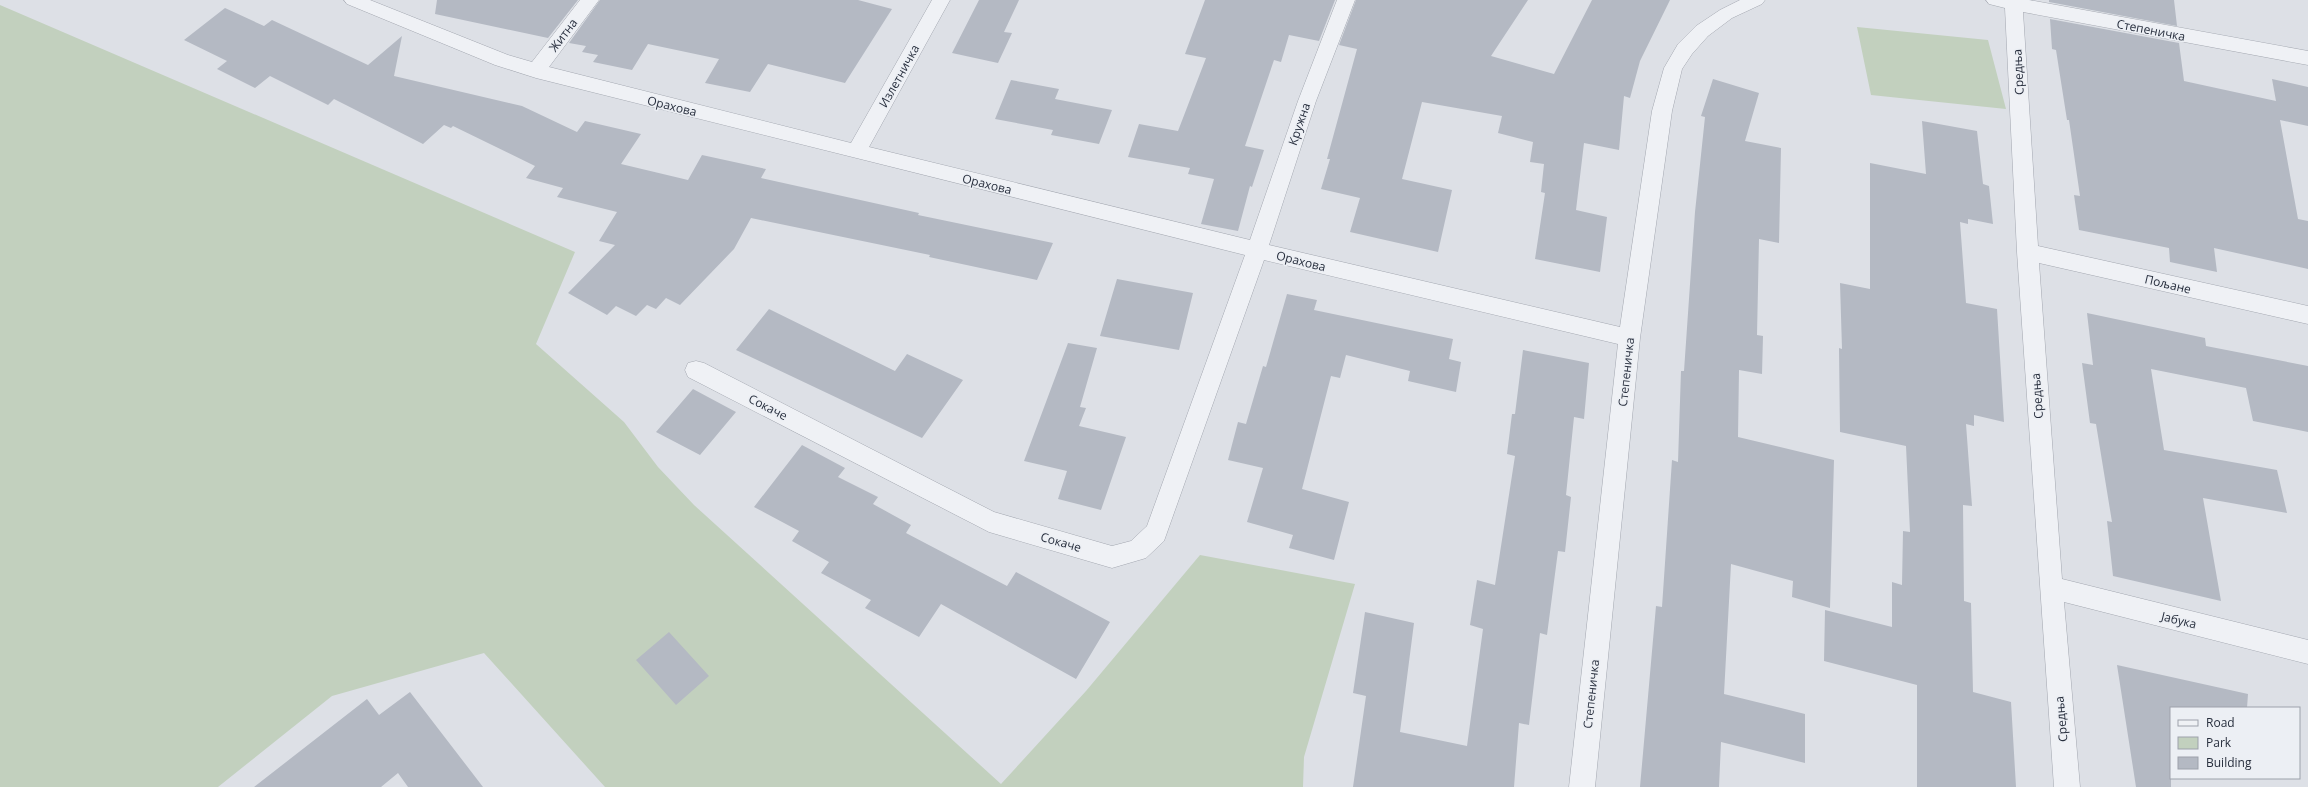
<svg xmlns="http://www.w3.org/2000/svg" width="2308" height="787" font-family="'Open Sans',sans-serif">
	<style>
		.green { fill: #c2d0be }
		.building { fill: #b4b9c3 }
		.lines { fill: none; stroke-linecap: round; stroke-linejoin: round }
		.minor-casing { stroke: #a3a7b0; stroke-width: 1 }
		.minor { fill: #eff1f5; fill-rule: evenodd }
		.labels { text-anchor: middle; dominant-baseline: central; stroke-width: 3; stroke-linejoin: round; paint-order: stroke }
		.street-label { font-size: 12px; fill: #272e3d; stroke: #eceff4 }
	</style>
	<rect width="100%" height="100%" fill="#dde0e6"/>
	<path class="green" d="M0 5 575 252 536 344 624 422 658 467 694 505 1001 784 1086 691 1200 555 1355 584 1304 757 1303 787H605L484 653 332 696 218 787H0Z
		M1857 27 1988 40 2006 109 1871 95Z"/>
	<path class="building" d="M437 0H578L548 38 435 14Z
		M600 0H858L892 9 845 83 768 64 750 92 705 83 719 59 648 44 632 70 593 62 598 55 582 52 586 46 569 43Z
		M979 0H1019L1004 32 1012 33 998 63 952 53Z
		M1205 0H1335L1319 41 1289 35 1281 62 1274 60 1245 146 1264 150 1252 187 1250 186 1238 231 1201 224 1214 179 1188 174 1190 168 1128 157 1139 124 1178 131 1206 58 1185 54Z
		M1356 0H1528L1491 56 1554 74 1592 0H1670L1640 61 1630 98 1624 96 1619 150 1584 143 1576 210 1607 217 1600 272 1535 259 1545 193 1541 192 1544 164 1530 162 1533 142 1498 133 1502 116 1422 102 1402 179 1452 190 1438 252 1350 232 1360 198 1321 189 1330 159H1327L1357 49 1339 45Z
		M2049 0H2174L2177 26 2049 2Z
		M225 8 264 26 272 20 368 65 402 36 394 76 522 106 577 132 585 121 641 134 621 164 688 180 702 155 766 169 761 178 919 213 918 215 1053 243 1037 280 929 257 930 255 751 218 734 249 680 305 666 298 656 309 647 305 636 316 616 306 607 315 568 293 615 245 599 241 617 212 557 197 563 188 526 178 535 166 453 126 451 128 444 125 423 144 334 99 328 105 270 76 255 88 217 69 227 61 184 40Z
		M2050 19 2179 43 2184 81 2276 101 2272 79 2308 87V126L2280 120 2298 219 2308 221V269L2214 248 2217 272 2170 262 2169 248 2079 230 2074 195 2080 196 2069 120H2067L2056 50 2052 49Z
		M1713 79 1759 93 1745 141 1781 148 1779 243 1759 239 1757 335 1763 336 1762 374 1739 370 1738 437 1834 460 1830 608 1792 597 1793 581 1731 564 1724 694 1805 714V763L1721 742 1719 787H1640L1656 606 1662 607 1672 460 1678 462 1681 371H1684L1695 212 1705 117 1701 116Z
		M1011 80 1059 89 1055 99 1112 110 1099 144 1051 135 1053 130 995 119Z
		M1922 121 1977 131 1983 184 1989 186 1993 224 1968 219V224L1960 222 1966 303 1997 309 2004 422 1974 415V426L1966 424 1972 506 1963 505 1964 601 1971 603 1973 692 2011 702 2016 787H1917V685L1824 661 1825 610 1892 627V582L1902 585 1903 531 1910 532 1906 446 1840 432 1839 348 1842 349 1840 283 1870 289V163L1926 174Z
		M1117 279 1193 293 1179 350 1100 336Z
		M1287 294 1317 300 1314 310 1453 339 1449 359 1461 362 1456 392 1408 381 1410 371 1346 355 1340 378 1331 376 1302 489 1349 502 1334 560 1289 548 1293 535 1247 522 1263 468 1228 460 1238 422 1246 424 1263 366 1266 367Z
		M769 309 895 371 907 354 963 380 922 438 736 350Z
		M2087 313 2205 338 2206 346 2308 366V432L2253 421 2246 388 2151 369 2164 450 2277 470 2287 513 2203 498 2221 601 2113 576 2107 521 2112 522 2096 424 2090 423 2082 363 2093 365Z
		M1068 343 1097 348 1080 407 1086 408 1079 426 1126 437 1101 510 1058 499 1067 471 1024 461Z
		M1523 350 1589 363 1584 419 1574 417 1566 495 1571 497 1565 552 1558 551 1547 635 1540 633 1529 725 1519 723 1514 787H1353L1366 696 1353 693 1365 612 1414 623 1400 732 1467 746 1483 629 1470 625 1477 580 1495 585 1515 456 1507 454 1512 414H1515Z
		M693 389 736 412 700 455 656 432Z
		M802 445 845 468 838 477 878 497 873 504 911 525 906 533 1007 586 1016 572 1110 622 1076 679 941 604 919 637 865 608 871 600 821 573 829 562 792 541 799 531 754 507Z
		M669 632 709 676 676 705 636 660Z
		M2117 665 2248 694 2247 708H2171V787H2136Z
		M410 692 483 787H408L398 773 381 787H254L367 699 379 715Z"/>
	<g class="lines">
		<defs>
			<path id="minor" d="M344 0H370L508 55 532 62 580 0H599L549 67 851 143 932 0H950L869 147 1250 240 1298 101 1337 0H1355L1316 101 1269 245 1620 327 1652 111 1664 68 1678 44 1696 26 1720 10 1740 0H1765L1762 4 1732 18 1708 36 1692 54 1682 69 1672 111 1640 338 1595 787H1569L1618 344 1264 260 1164 541 1146 558 1112 568 989 532 688 377 685 370 688 363 696 361 704 363 994 512 1112 546 1131 541 1147 526 1245 255 536 78 495 65 347 4Z
				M1986 0H2029L2308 51V65L2023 12 2038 246 2308 306V324L2039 263 2062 579 2308 640V664L2064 602 2080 787H2054L2017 252 2005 8 1989 4Z"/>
		</defs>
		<use href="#minor" class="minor-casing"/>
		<use href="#minor" class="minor"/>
	</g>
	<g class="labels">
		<g class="street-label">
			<text transform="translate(2151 30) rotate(11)">Степеничка</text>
			<text transform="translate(563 35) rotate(-53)">Житна</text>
			<text transform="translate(2018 72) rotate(-93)">Средња</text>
			<text transform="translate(899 76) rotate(-61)">Излетничка</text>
			<text transform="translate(672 106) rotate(14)">Орахова</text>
			<text transform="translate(1299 124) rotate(-71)">Кружна</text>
			<text transform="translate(987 184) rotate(14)">Орахова</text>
			<text transform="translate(1301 261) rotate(14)">Орахова</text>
			<text transform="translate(2168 284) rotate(13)">Пољане</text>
			<text transform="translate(1626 372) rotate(-84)">Степеничка</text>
			<text transform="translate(2037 396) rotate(-94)">Средња</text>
			<text transform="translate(768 407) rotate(27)">Сокаче</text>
			<text transform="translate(1061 542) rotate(16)">Сокаче</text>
			<text transform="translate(2179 620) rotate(14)">Јабука</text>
			<text transform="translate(1591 694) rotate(-84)">Степеничка</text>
			<text transform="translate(2061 719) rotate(-95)">Средња</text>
		</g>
	</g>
	<rect x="2170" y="707" width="130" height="72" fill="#eceff4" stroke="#9da2ab"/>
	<rect x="2178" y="720" width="20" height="6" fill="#eff1f5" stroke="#9da2ab"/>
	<text x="2206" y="727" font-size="12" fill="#272e3d">Road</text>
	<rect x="2178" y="737" width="20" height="12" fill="#c2d0be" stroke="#9da2ab"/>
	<text x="2206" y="747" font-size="12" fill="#272e3d">Park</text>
	<rect x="2178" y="757" width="20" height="12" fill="#b4b9c3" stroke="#9da2ab"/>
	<text x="2206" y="767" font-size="12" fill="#272e3d">Building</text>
</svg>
